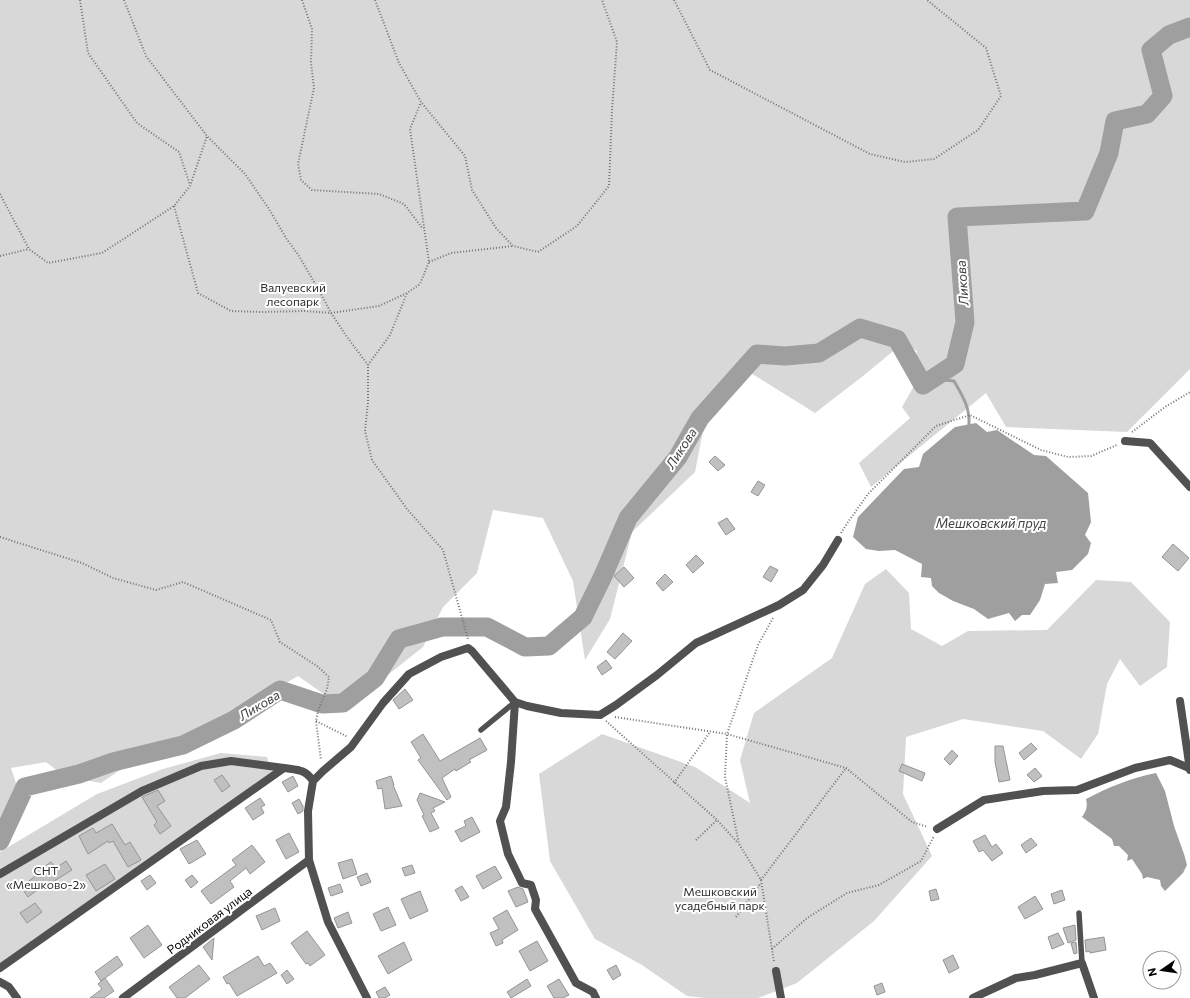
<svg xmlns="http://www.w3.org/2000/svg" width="1190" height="998" font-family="Commissioner,sans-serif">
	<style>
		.green { fill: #d8d8d8 }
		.water { fill: #9f9f9f }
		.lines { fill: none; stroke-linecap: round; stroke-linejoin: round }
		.stream { stroke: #9f9f9f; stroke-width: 3 }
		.river { stroke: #9f9f9f; stroke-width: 19 }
		.building { fill: #c0c0c0; stroke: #959595 }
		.path { stroke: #737373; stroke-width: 2; stroke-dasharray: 1 2; stroke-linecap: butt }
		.lane { stroke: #515151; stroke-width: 5.5 }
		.street { stroke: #515151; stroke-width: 8 }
		.labels { text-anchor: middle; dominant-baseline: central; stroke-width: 4; stroke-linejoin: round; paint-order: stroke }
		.park-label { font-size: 12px; fill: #2f2f2f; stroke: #fff }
		.street-label { font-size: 12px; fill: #000; stroke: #fff }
		.water-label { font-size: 13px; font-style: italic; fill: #404040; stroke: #fff }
	</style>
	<rect width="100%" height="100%" fill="#fff"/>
	<path class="green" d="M0 0H1190V369L1127 432 1006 427 986 393 871 487 859 463 910 418 902 407 914 386 911 376 917 351 903 343 863 376 815 413 741 367 708 405 695 472 632 532 610 619 585 660 573 581 543 518 493 510 477 573 443 607 423 647 345 709 298 676 260 698 214 728 145 753 101 783 64 776 46 762 11 768 23 805 0 845Z
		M886 569 909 593 911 629 942 646 968 631 1047 630 1096 580 1131 582 1170 622 1167 667 1140 686 1120 659 1107 684 1098 734 1081 759 1043 731 963 719 906 737 903 794 932 856 874 921 797 983 758 998H705L687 996 642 965 595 939 550 861 539 774 602 734 695 767 750 803 740 760 754 713 832 658 865 584Z
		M221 753 267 757 273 775 0 964V852L97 794 163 769Z"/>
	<path class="water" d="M976 423 987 432 997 430 1034 455 1046 456 1088 493 1091 522 1085 535 1091 543 1088 554 1072 570 1056 572 1058 583 1045 584 1040 600 1030 615H1022L1015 621 1009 613 988 619 974 609 953 601 939 593 932 586 931 578 921 577 922 564 895 550 879 551 866 549 853 537 858 517 904 469 919 467 923 454 955 427Z
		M1156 773 1165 791 1174 826 1184 854 1187 865 1183 873 1165 891 1161 886 1160 880 1147 877 1143 879 1142 874 1132 859 1127 861 1128 855 1119 846H1114L1112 839 1082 817C1086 811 1088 807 1086 799 1109 787 1131 778 1156 773Z"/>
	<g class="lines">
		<path class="stream" d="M933 379 954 381C962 395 970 407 969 424"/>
		<path class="river" d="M0 841 25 787 79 774 113 762 183 745 234 720 280 690 322 704 343 703 375 678 399 639 442 627H487L525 647 549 646 583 617 603 576 628 518 678 457 700 418 757 354 785 356 819 353 860 328 897 339 923 385 955 364 965 322 957 217 1085 211 1109 153 1115 121 1147 114 1163 96 1151 50 1169 35 1190 27"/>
	</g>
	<path class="building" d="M715 456 725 465 718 471 709 462Z
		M758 481 765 485 758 496 751 492Z
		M727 518 735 529 726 535 718 523Z
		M1173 544 1189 558 1178 571 1162 557Z
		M696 555 704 563 693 573 686 565Z
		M770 566 778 570 771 582 763 577Z
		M624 567 634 578 624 587 614 576Z
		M665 574 673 582 663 591 656 583Z
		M623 633 632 641 615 659 607 652Z
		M606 660 612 668 602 675 597 667Z
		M405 689 413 700 399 709 393 700Z
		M423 734 440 761 480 738 487 750 469 760 471 762 456 771 455 769 442 778 451 797 447 800 418 760 421 758 411 742Z
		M1031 743 1037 749 1024 760 1019 753Z
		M995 746H1003L1010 780 999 782 995 762Z
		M952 750 958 756 950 765 944 759Z
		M902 764 925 773 922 781 899 771Z
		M1035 768 1042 776 1034 782 1027 775Z
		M222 775 230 786 222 792 214 780Z
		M293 776 298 786 288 792 282 782Z
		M391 776 394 785H393L402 806 385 809 382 788 378 789 376 781Z
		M158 790 165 801 157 806 171 826 160 834 154 825 157 822 142 797Z
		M420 793 445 802 433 808 435 811 431 813 439 828 430 832 422 816 424 815 417 800Z
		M260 798 265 805 261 807 264 813 253 820 245 808Z
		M299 799 303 806V811L298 814 292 803Z
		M472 817 480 832 461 842 455 831 466 826 464 821Z
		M112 824 125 845 130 842 141 860 128 867 113 841 109 843 108 841 88 854 79 836 93 828 96 833Z
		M289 833 299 852 286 859 276 840Z
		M985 835 992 847 996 844 1003 853 992 861 983 850 979 852 973 841Z
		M1031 838 1037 845 1026 853 1021 845Z
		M197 840 206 854 189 864 180 849Z
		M252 845 265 862 250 874 246 868 230 881 234 887 211 904 201 891 236 865 232 860Z
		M352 859 357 874 343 879 338 863Z
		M66 861 72 870 51 883 49 881 28 897 21 887 42 871 41 869 51 862 56 868Z
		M105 864 115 879 96 891 86 875Z
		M412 865 415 873 405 876 402 868Z
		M495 866 502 878 483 889 476 876Z
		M367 873 371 882 361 886 357 877Z
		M150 875 156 883 147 890 141 881Z
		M192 875 198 882 191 888 185 880Z
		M340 884 343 892 331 896 328 888Z
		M462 886 469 897 461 901 455 890Z
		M518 887 523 889 528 902 516 907 508 891Z
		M936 889 939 899 931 901 929 891Z
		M1062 890 1065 900 1054 904 1051 894Z
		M420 891 428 911 410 919 401 899Z
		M1035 896 1043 909 1025 919 1018 907Z
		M35 903 42 912 27 923 20 913Z
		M388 907 396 925 381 931 373 914Z
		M275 908 280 921 262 930 256 916Z
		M507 910 518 930 502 940 503 943 496 946 490 933 499 929 493 918Z
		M348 912 352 923 338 928 334 918Z
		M148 925 162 945 144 958 130 938Z
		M1075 925 1076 940 1068 943 1063 928Z
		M307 931 325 955 310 966 308 963 306 964 291 943Z
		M1058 933 1064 944 1052 949 1048 937Z
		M1104 937 1106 950 1090 953V951L1086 952 1085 940Z
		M214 938 212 960 203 947Z
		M537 941 548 961 530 971 519 951Z
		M404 942 412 960 388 974 378 956Z
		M1076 942 1077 953 1074 954 1071 943Z
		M953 955 959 968 949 973 943 960Z
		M117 956 123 965 101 981 95 972Z
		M258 956 264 966 270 963 277 973 237 996 229 983 227 984 223 977Z
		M199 965 210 979 185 998H177L169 987Z
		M616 965 621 975 613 980 607 970Z
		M287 970 294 979 287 984 281 975Z
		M105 978 114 991 104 998H90L102 989 98 984Z
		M527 979 531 986 511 998 507 992Z
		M559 979 569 995 563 998H554L547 986Z
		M882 983 885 992 877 995 874 986Z
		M385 987 390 995 385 998H379L376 992Z"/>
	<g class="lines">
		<path class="path" d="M80 0 88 53 137 123 179 152 190 185
			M124 0 146 56 207 136 245 174 269 209 286 238 299 256 321 294 331 313 347 337 368 365V402L365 431 372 460 407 509 443 550 468 639
			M302 0 312 29 311 63 314 88 298 164 301 180 312 190 379 194 404 204 423 229
			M375 0 399 63 421 102 465 156 472 190 496 228 513 246 538 252 577 226 609 186 612 110 617 42 602 0
			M674 0 710 70 870 154 905 162 934 159 978 130 1001 96 986 48 927 0
			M0 194 29 249 48 263 102 253 174 206 190 186 207 136
			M174 206 198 293 231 311 262 312 305 311 331 313 379 306 407 293 420 284 429 262 410 129 421 102
			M0 256 29 249
			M429 262 451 253 513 246
			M368 365 390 335 407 293
			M1132 432 1165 407 1190 392
			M841 533 848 522 868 494 936 426 970 415 1041 450 1068 457 1091 456 1117 445
			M0 537 82 563 113 578 156 590 183 582 271 620 280 642 317 666 329 677 327 689 318 711 316 721 321 760
			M773 618 758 645 727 734 725 777 739 844 761 880 774 962
			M615 717 727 734 846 768 912 822 928 827
			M316 721 348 737
			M606 721 717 820 738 843
			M674 783 710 732
			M696 840 717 820
			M761 880 846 768
			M736 917 761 883
			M772 949 807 918 847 893 879 885 921 861 934 836"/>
		<path class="lane" d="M481 730 515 702
			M1079 913 1082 963"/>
		<path class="street" d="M1125 441 1150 443 1190 487
			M1180 701 1190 770
			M515 702 511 762 506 807 500 821 508 854 522 883 531 885 536 900 535 909 576 983 593 992 596 998
			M937 829 984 800 1043 791 1077 790 1135 768 1170 760 1189 768
			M0 874 142 791 201 766 231 761 284 768
			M0 968 284 768C298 770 305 769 313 781
			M776 971 781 998
			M0 982 9 987 17 998
			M123 998 309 860
			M367 998 328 922 309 860 308 811 313 781 323 771 351 747 383 703 409 674 441 657 468 648 472 651 515 702 527 706 561 713 600 715 616 705 657 675 696 643 779 605 803 590 823 565 838 540
			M973 998 1016 978 1035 975 1082 963 1094 998"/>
	</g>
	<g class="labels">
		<g class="park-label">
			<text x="293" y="287">Валуевский<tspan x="293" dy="14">лесопарк</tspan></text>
			<text x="46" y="870">СНТ<tspan x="46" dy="14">«Мешково-2»</tspan></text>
			<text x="720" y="891">Мешковский<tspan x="720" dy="14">усадебный парк</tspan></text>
		</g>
		<g class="street-label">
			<text transform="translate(209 920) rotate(-37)">Родниковая улица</text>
		</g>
		<g class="water-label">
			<text transform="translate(962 283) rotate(-94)">Ликова</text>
			<text transform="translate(681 448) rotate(-57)">Ликова</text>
			<text x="991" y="523">Мешковский пруд</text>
			<text transform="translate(259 705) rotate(-31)">Ликова</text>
		</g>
	</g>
	<g transform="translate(1162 970) rotate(257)"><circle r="19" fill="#ffffff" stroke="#999999"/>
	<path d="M0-3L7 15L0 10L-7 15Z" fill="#000000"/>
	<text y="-6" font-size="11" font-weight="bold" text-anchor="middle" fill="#000000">N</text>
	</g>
</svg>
